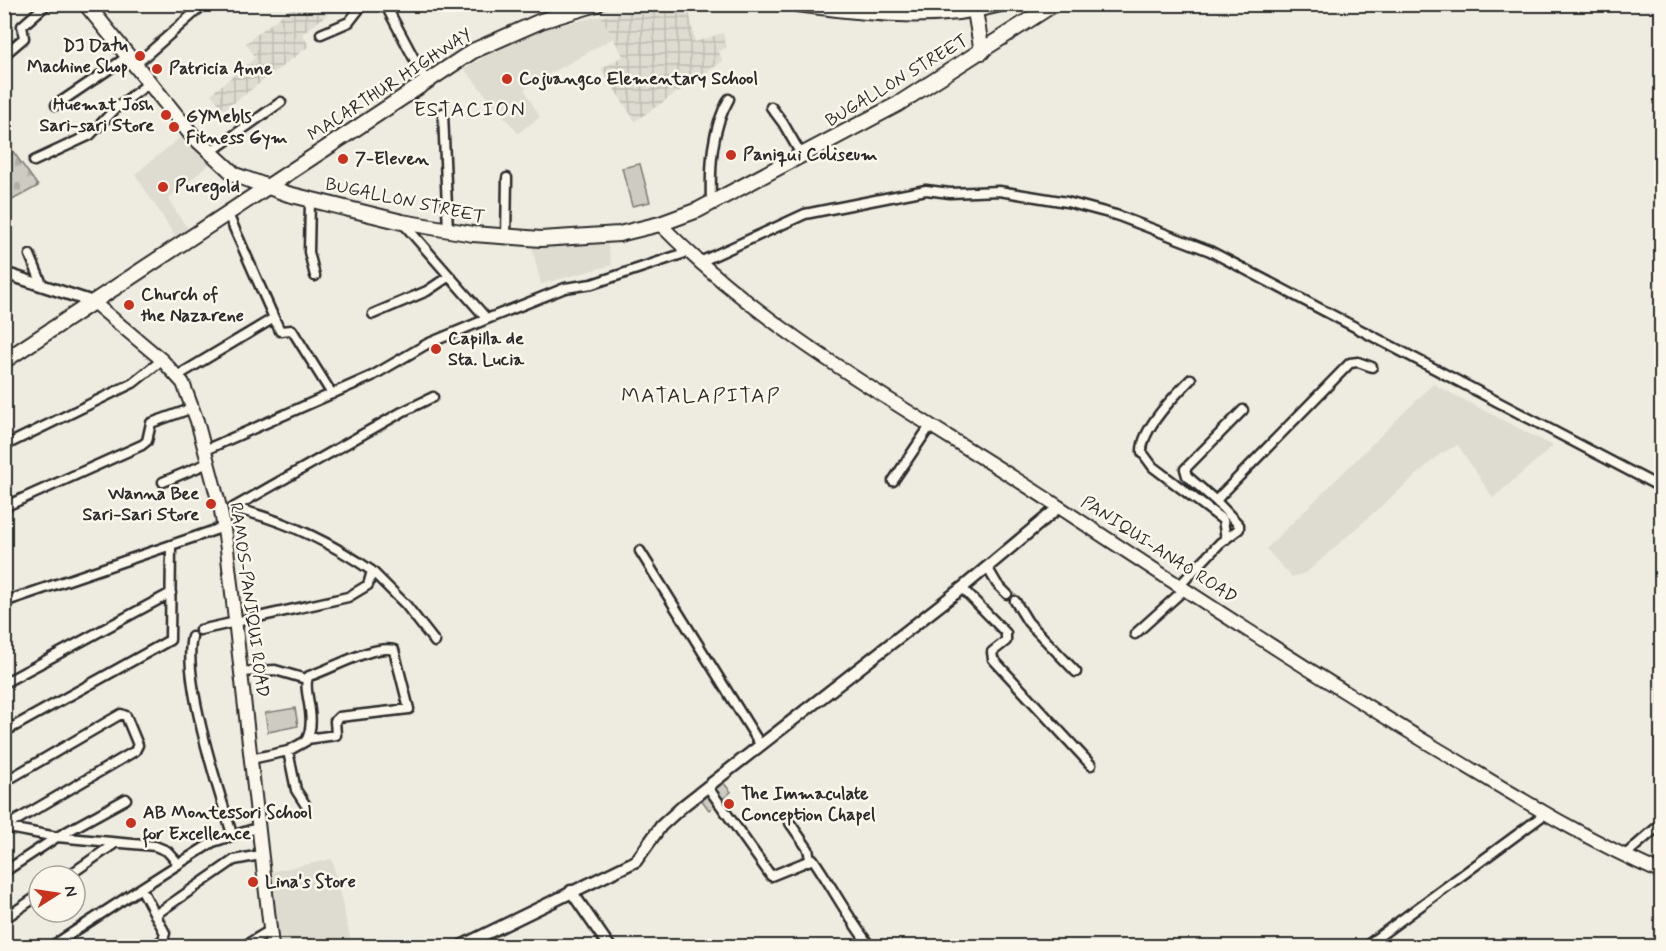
<svg xmlns="http://www.w3.org/2000/svg" width="1666" height="951" font-family="Mynerve,sans-serif">
	<style>
		.built { fill: #dedbd1 }
		.industrial { fill: url(#industrial-grid) }
		.grass { fill: #cecbc2; stroke: #7c7b76; stroke-width: 1.5 }
		.cemetery { fill: url(#cemetery-stones); stroke: #7c7b76; stroke-width: 1.5 }
		.lines { fill: none; stroke-linecap: round; stroke-linejoin: round }
		.minor-casing { stroke: #2b2b2b; stroke-width: 13 }
		.tertiary-casing { stroke: #2b2b2b; stroke-width: 15 }
		.secondary-casing { stroke: #2b2b2b; stroke-width: 16 }
		.primary-casing { stroke: #2b2b2b; stroke-width: 18 }
		.trunk-casing { stroke: #2b2b2b; stroke-width: 18 }
		.minor { stroke: #fbf7ec; stroke-width: 8 }
		.tertiary { stroke: #fbf7ec; stroke-width: 10 }
		.secondary { stroke: #fbf7ec; stroke-width: 12 }
		.primary { stroke: #fbf7ec; stroke-width: 14 }
		.trunk { stroke: #fbf7ec; stroke-width: 14 }
		.poi-dot { fill: #c8321e; stroke: #fbf7ec; stroke-width: 2 }
		.labels { text-anchor: middle; dominant-baseline: central; stroke-width: 5; stroke-linejoin: round; paint-order: stroke }
		.poi-label { font-size: 18px; font-weight: bold; fill: #2b2b2b; stroke: #fbf7ec; text-anchor: start }
		.street-label { font-size: 18px; fill: #2b2b2b; stroke: #fbf7ec }
		.quarter-label { font-size: 21px; letter-spacing: 1.5px; fill: #2b2b2b; stroke: #fbf7ec }
	</style>
	<defs>
		<pattern id="industrial-grid" width="8" height="8" patternUnits="userSpaceOnUse" patternTransform="scale(1.5)"><rect width="8" height="8" fill="#dedbd1"/><path d="M0 4h8M4 0v8" fill="none" stroke="#bfbcb4"/></pattern>
		<pattern id="cemetery-stones" width="16" height="16" patternUnits="userSpaceOnUse" patternTransform="scale(1.5)"><rect width="16" height="16" fill="#cecbc2"/><path d="M2 7V4a2 2 0 0 1 4 0v3zM10 15v-3a2 2 0 0 1 4 0v3z" fill="#b1aea7"/></pattern>
	</defs>
	<rect width="100%" height="100%" fill="#eeebe0"/>
	<filter id="ink" filterUnits="userSpaceOnUse"><feTurbulence type="fractalNoise" baseFrequency=".0167" numOctaves="2"/><feDisplacementMap in="SourceGraphic" scale="12" xChannelSelector="R" yChannelSelector="G"/><feConvolveMatrix kernelMatrix="1 2 1 2 8 2 1 2 1" color-interpolation-filters="sRGB"/></filter>
	<g filter="url(#ink)">
		<path class="built" d="M601 16 613 38 524 89 540 117 518 133 464 69 507 44 542 29Z
			M187 132 212 162 168 199 189 231 177 239 135 174Z
			M606 238 612 265 541 284 531 243Z
			M1433 384 1553 446 1493 498 1458 445 1440 454 1307 572 1292 577 1266 549Z
			M332 859 352 946H281L270 872Z"/>
		<path class="industrial" d="M296 4 334 5 335 8 302 34 309 46 224 110 211 94 255 58 246 43Z
			M688 6 695 42 723 33 726 47 719 52 723 61 635 121 601 69 623 56 601 16Z"/>
		<path class="grass" d="M640 164 650 202 632 206 622 168Z
			M295 708 298 726 268 732 265 713Z
			M722 781 731 792 709 810 700 798Z"/>
		<path class="cemetery" d="M4 139 38 186 5 204H4Z"/>
		<g class="lines">
			<defs>
				<path id="minor" d="M385 4 426 81
					M321 34 349 22 363 4
					M4 55 24 38 22 26 47 4
					M134 66 202 6
					M56 105 127 57
					M771 107 783 123 802 156
					M443 113 448 231
					M209 153 281 102
					M34 161 90 135 116 108 148 84
					M310 200 309 252 315 276
					M711 203C710 167 711 130 729 99
					M227 212 274 318
					M402 222 487 319
					M506 238 507 178
					M30 255 42 284
					M700 262 805 214 926 190 950 193 999 191 1067 202 1116 215 1210 251 1662 488
					M373 314 427 291 448 277
					M177 376 274 318 280 331 292 330 332 394
					M1191 379C1176 394 1141 429 1142 452L1153 467 1223 520 1226 539
					M4 446 133 383 162 360
					M205 450 372 376 427 344 487 319 565 288 592 284 688 252
					M893 481 930 426
					M163 482 208 463
					M1216 501 1187 476 1185 469 1243 410
					M4 507 142 445 147 441 151 423 193 408
					M233 508 402 412 433 397
					M640 551 760 744
					M987 567 997 584 1007 594
					M372 571 406 605 435 642
					M1180 585 1220 543 1239 529V525L1216 501 1221 495 1350 363 1358 362 1372 367
					M962 588 1006 633V641L992 652 993 659 1091 765
					M1015 601 1028 622 1076 672
					M4 602 224 527
					M200 630 348 597 368 585 372 571C329 541 284 520 233 508
					M1135 634 1185 589
					M192 637C182 679 218 789 232 834
					M241 672 275 670 306 679
					M4 683 171 593
					M4 732 170 640 171 545
					M288 751 296 790 305 804
					M251 759 288 751 306 741C319 717 300 687 309 676 330 670 373 644 394 650L409 709 339 717 335 721 336 735 307 739
					M4 782 121 714 126 716 138 745 135 751 5 827
					M707 786 771 876 813 859C833 888 848 918 870 946
					M790 823 808 849 810 858
					M4 827 57 837 155 846 167 851 178 863
					M1624 856 1662 823
					M4 872 57 837 126 799
					M68 876 114 844
					M141 888 213 842 257 828
					M155 915 234 860 260 855
					M4 919 39 895
					M52 946 141 888 165 933 163 940 153 946
					M244 946 269 931
					M1366 946 1545 814"/>
				<path id="tertiary" d="M4 273 93 302
					M571 891 609 946
					M461 946 636 861 661 826 684 805 962 588 1059 507"/>
				<path id="secondary" d="M660 224C773 340 922 416 1056 505 1182 588 1307 670 1436 748 1510 792 1582 838 1662 873
					M93 302 162 360 183 383 197 421 221 511 227 549 272 946"/>
				<path id="primary" d="M86 4 191 134 235 175 288 194 402 222 473 234 541 239 619 234 660 224 698 210 898 104 1054 4"/>
				<path id="trunk" d="M797 4C865 13 933 22 1001 4
					M975 11 982 52
					M4 361 473 51 541 21 597 4"/>
			</defs>
			<use href="#minor" class="minor-casing"/>
			<use href="#tertiary" class="tertiary-casing"/>
			<use href="#secondary" class="secondary-casing"/>
			<use href="#primary" class="primary-casing"/>
			<use href="#trunk" class="trunk-casing"/>
			<use href="#minor" class="minor"/>
			<use href="#tertiary" class="tertiary"/>
			<use href="#secondary" class="secondary"/>
			<use href="#primary" class="primary"/>
			<use href="#trunk" class="trunk"/>
		</g>
	</g>
	<g class="poi-dot">
		<circle cx="140" cy="56" r="6"/>
		<circle cx="157" cy="69" r="6"/>
		<circle cx="507" cy="79" r="6"/>
		<circle cx="166" cy="115" r="6"/>
		<circle cx="174" cy="127" r="6"/>
		<circle cx="731" cy="155" r="6"/>
		<circle cx="343" cy="159" r="6"/>
		<circle cx="163" cy="187" r="6"/>
		<circle cx="129" cy="305" r="6"/>
		<circle cx="436" cy="349" r="6"/>
		<circle cx="211" cy="504" r="6"/>
		<circle cx="729" cy="804" r="6"/>
		<circle cx="131" cy="823" r="6"/>
		<circle cx="253" cy="882" r="6"/>
	</g>
	<g class="labels">
		<g class="poi-label">
			<text x="128" y="46" text-anchor="end">DJ Datu<tspan x="128" dy="21">Machine Shop</tspan></text>
			<text x="169" y="69">Patricia Anne</text>
			<text x="519" y="79">Cojuangco Elementary School</text>
			<text x="154" y="105" text-anchor="end">Huemat Josh<tspan x="154" dy="21">Sari-sari Store</tspan></text>
			<text x="186" y="117">GYMebls<tspan x="186" dy="21">Fitness Gym</tspan></text>
			<text x="743" y="155">Paniqui Coliseum</text>
			<text x="355" y="159">7-Eleven</text>
			<text x="175" y="187">Puregold</text>
			<text x="141" y="295">Church of<tspan x="141" dy="21">the Nazarene</tspan></text>
			<text x="448" y="339">Capilla de<tspan x="448" dy="21">Sta. Lucia</tspan></text>
			<text x="199" y="494" text-anchor="end">Wanna Bee<tspan x="199" dy="21">Sari-Sari Store</tspan></text>
			<text x="741" y="794">The Immaculate<tspan x="741" dy="21">Conception Chapel</tspan></text>
			<text x="143" y="813">AB Montessori School<tspan x="143" dy="21">for Excellence</tspan></text>
			<text x="265" y="882">Lina's Store</text>
		</g>
		<g class="street-label">
			<text transform="translate(897 81) rotate(-31)">BUGALLON STREET</text>
			<text transform="translate(390 85) rotate(-33)">MACARTHUR HIGHWAY</text>
			<text transform="translate(405 201) rotate(12)">BUGALLON STREET</text>
			<text transform="translate(1159 550) rotate(33)">PANIQUI-ANAO ROAD</text>
			<text transform="translate(249 600) rotate(82)">RAMOS-PANIQUI ROAD</text>
		</g>
		<g class="quarter-label">
			<text x="470" y="110">ESTACION</text>
			<text x="701" y="396">MATALAPITAP</text>
		</g>
	</g>
	<rect width="1666" height="951" fill="none" stroke="#fbf7ec" stroke-width="24"/>
	<rect x="12" y="12" width="1642" height="927" fill="none" stroke="#2b2b2b" stroke-width="2" filter="url(#ink)"/>
	<g transform="translate(57 894) rotate(78)"><circle r="28" fill="#fbf7ec" stroke="#a8a59f" stroke-width="1.5"/>
	<path d="M0-4.5L10 22L0 15L-10 22Z" fill="#c8321e"/>
	<text y="-9" font-size="16" font-weight="bold" text-anchor="middle" fill="#2b2b2b">N</text>
	</g>
</svg>
